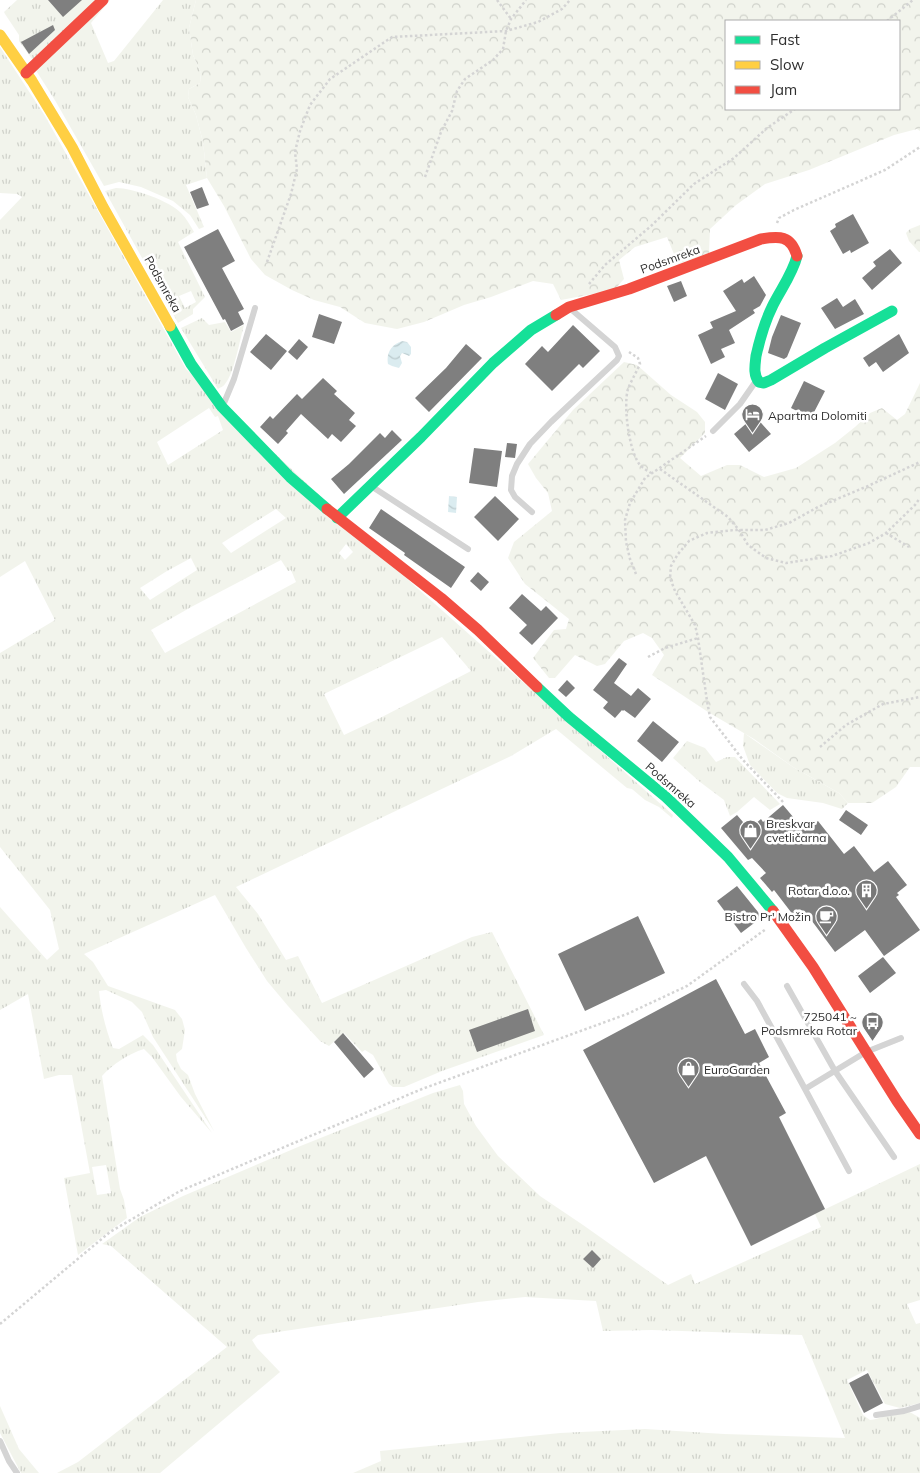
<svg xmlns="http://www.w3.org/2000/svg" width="920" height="1473" font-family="Mulish,sans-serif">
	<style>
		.grass { fill: url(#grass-tufts); fill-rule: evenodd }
		.forest { fill: url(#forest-crowns); fill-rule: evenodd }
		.water { fill: url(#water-waves) }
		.building { fill: #7f7f7f }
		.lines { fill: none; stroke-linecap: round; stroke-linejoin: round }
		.path { stroke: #d4d4d4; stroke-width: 2.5; stroke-dasharray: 2.5 2.5; stroke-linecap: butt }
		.lane { stroke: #d4d4d4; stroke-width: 6 }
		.fast { stroke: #16e098; stroke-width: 11 }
		.slow { stroke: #ffcf43; stroke-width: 11 }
		.jam { stroke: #f24e42; stroke-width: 11 }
		.labels { text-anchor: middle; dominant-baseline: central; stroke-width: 5; stroke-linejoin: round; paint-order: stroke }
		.street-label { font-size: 12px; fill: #2f2f2f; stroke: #fff }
		.poi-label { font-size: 12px; fill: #2f2f2f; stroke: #fff; text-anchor: start }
	</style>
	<defs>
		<pattern id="grass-tufts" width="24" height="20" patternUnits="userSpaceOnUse" patternTransform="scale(1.25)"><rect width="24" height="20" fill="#f2f4ec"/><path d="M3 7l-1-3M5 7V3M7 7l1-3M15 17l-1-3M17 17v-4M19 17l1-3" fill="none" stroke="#d0d2cb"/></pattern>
		<pattern id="forest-crowns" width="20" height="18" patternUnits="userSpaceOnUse" patternTransform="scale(1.25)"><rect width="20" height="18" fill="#f2f4ec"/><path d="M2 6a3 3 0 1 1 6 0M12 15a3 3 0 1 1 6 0" fill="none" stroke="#d0d2cb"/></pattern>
		<pattern id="water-waves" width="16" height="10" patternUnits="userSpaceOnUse" patternTransform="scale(1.25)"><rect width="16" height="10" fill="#dbecf0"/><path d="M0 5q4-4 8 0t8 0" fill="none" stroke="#bccbce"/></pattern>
	</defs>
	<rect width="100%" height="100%" fill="#fff"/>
	<path class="grass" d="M17 0H110L91 23 108 63 114 61 163 0H196L189 28 193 55 201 73 200 83 189 89 188 97 196 115 203 142 207 178 186 185 204 227 199 229 190 215 173 201 141 187 119 182 104 186 56 102 37 72 32 59 19 41V35L5 14 4 12Z
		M0 47 45 116 186 369 417 588 673 815 672 818 659 807 645 800 632 789 627 788 556 729 511 756 236 887 258 914 286 960 298 956 322 1003 472 937 492 932 544 1035 442 1071 404 1087H393L389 1084 373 1055 365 1050 362 1052 344 1033 329 1046 320 1041 288 1006 267 981 246 948 215 895 84 954 93 962 108 986 175 1010 182 1019 185 1030 182 1049 176 1054 177 1061 181 1069 188 1075 195 1094 214 1131 153 1037 142 1012 132 1002 106 990 99 991C101 1011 106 1030 113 1048L119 1049 143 1035 153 1045 212 1133 181 1097 152 1057 144 1049C128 1054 113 1064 102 1076L120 1189 124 1200 127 1218 78 1255 64 1178 90 1173 72 1075H59L44 1079 28 994 0 1010V907L47 960 59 949 50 910 0 847V653L55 620 25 561 0 577V220L22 197 17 194 0 193ZM209 408 215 417 218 416 223 430 168 465 157 442ZM276 509 286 518 231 553 222 543ZM346 544 353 552 345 560 339 553ZM191 558 197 570 150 600 140 588 167 571ZM281 560 288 571 291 570 296 582 165 653 151 630 193 606ZM442 637 471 671 380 718 344 735 324 694ZM106 1165 111 1193 97 1195 92 1167Z
		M116 188C133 188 170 201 181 213 186 218 190 225 194 232L178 242 205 297 193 309V314L178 323 105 191ZM191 291 196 302 185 308 179 296Z
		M202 318 209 325 225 322 231 332 244 325C240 339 234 374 225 384 223 387 221 387 218 389L181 328Z
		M744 733 793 767 839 793 848 803 842 809 823 803 787 798 777 793 750 765 743 746Z
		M687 741 705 748 716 762 727 757H735L780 804 770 810 754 797 737 812 730 816 724 800 700 782 673 758Z
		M460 1085 463 1091 464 1104 476 1126 498 1156 540 1196 583 1225 668 1285 691 1274 695 1284 821 1227 815 1214 920 1164V1300L907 1304 916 1324 920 1323V1403L900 1408 885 1404 867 1370 847 1380 863 1415 870 1420C882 1419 897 1410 909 1412 912 1413 917 1416 920 1418V1473H353L381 1461 380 1451 560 1433 645 1429 724 1434 845 1438 802 1335 652 1330 603 1331 596 1301 525 1297 478 1302 258 1335 252 1340 257 1348 280 1372 160 1473H57L78 1462 227 1347 111 1246 102 1244 140 1217 183 1196 298 1147 433 1093Z
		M0 1406 19 1449 39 1473H21L0 1433Z"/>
	<path class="forest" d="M196 0H920V131L917 129 894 135 809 170 765 184 736 205 710 229 709 253 678 264 667 237 635 247 619 260 624 279 614 290 561 300 553 284 533 281 491 297 464 305 424 322 397 329 365 323 340 307 314 300 292 290 265 275 251 259 224 206 207 178 203 142 196 115 188 97 189 89 200 83 201 73 193 55 189 28ZM726 21H899V109H726Z
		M920 225V252H919L909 241 906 233 910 229Z
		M624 362 637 365 671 395 697 412 705 422V433L680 458 701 476 727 465H740L764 477 796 468 835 443 855 427 870 413 882 408 897 420 905 414 920 383V767H910L896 787 872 803H848L839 793 793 767 754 739 708 712 652 675 664 655 652 638 643 633 624 641 605 664 597 666 575 655 555 678H549L533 658 554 630 566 629 569 619 525 584 508 558 514 542 552 511 548 493 536 478 528 464 573 410Z"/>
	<path class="water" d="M402 341 407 342 411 347V354L409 356 402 353 400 356 402 363 399 368 392 366 388 364C386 353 391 345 402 341Z
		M449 496 457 497 456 513 448 512Z"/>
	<path class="building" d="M48 0H82L63 17Z
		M53 25 55 30 29 54 21 42Z
		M202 187 209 205 197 209 190 192Z
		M853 214 869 243 851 253 850 250 843 254 830 231 836 227 835 224Z
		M218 229 235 261 222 268 244 309 238 312 244 324 231 331 225 319 223 320 184 247Z
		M890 249 902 263 872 290 862 278 876 266 873 262Z
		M754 276 766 295 760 306 753 310 755 313 729 330 735 343 721 349 725 357 711 364 698 335 713 328 710 322 736 311 723 291 742 279 744 283Z
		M681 281 687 296 674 302 667 286Z
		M837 298 843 307 855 299 864 314 835 329 821 308Z
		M319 314 342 322 334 344 312 337Z
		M781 315 801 323 787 357 784 359 768 353 772 337Z
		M573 325 600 351 583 368 579 364 552 391 525 364 542 346 548 352Z
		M266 334 287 351 271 370 250 352Z
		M899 334 909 353 883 372 876 362 869 367 863 358Z
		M299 339 308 347 297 360 288 352Z
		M466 344 482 358 429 412 415 398 446 368Z
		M718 373 738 384 725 410 705 399Z
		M323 378 337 391 334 394 355 413 349 420 356 426 341 442 332 434 328 439 301 414 286 431 288 433 278 444 260 427 270 416 273 419 297 394 302 399Z
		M804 381 825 391 811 418 791 408Z
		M755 416 771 434 749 452 734 434Z
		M392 430 402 440 344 494 331 479 349 464 380 433 385 438Z
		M507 443 517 444 515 458 505 457Z
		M474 448 502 451 497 487 469 483Z
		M495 496 519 519 498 541 474 517Z
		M381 509 465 567 451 588 404 555 405 553 369 528Z
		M478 572 489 582 481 591 470 581Z
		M522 594 541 611 546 606 558 618 532 645 519 633 527 625 509 608Z
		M619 658 627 664 614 683 631 696 638 688 651 699 635 718 624 710 623 711 622 710 615 718 603 708 608 702 593 690Z
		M567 680 575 688 566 697 558 690Z
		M653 721 679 742 662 762 637 741Z
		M783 805 805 831 818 821 844 854 854 846 874 872 888 861 907 885 897 893 899 895 896 897 920 930 884 956 865 930 835 952 806 913 797 920 774 890 772 892 760 878 766 873 752 858 748 860 721 828 737 815 749 829 761 819 763 822Z
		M846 810 868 825 861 835 839 820Z
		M737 886 762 917 741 933 717 901Z
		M638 916 665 973 585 1011 558 954Z
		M883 957 896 973 870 993 858 976Z
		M716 979 745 1034 755 1029 769 1057 759 1063 786 1113 779 1117 825 1209 751 1246 706 1156 654 1183 583 1050Z
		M528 1009 535 1031 477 1052 469 1030Z
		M343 1033 374 1069 364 1078 334 1042Z
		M592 1250 601 1259 593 1268 583 1259Z
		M868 1373 883 1403 864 1413 849 1383Z"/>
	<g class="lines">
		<path class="path" d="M497 0 511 19
			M887 21 913 0
			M425 177 441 132 452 111 457 91 465 79 493 60 503 49 506 31 511 19 526 0
			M777 223 779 218 794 210 885 170 920 147
			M267 262 291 194 297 169 295 152 300 131 310 105 330 79 392 37 506 31 538 22 562 9 570 0
			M589 284 605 265 651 226 694 184 734 158 767 128 795 109
			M629 352 638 358 640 364C636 373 631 381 628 389 623 405 629 454 641 466 644 469 648 471 651 473
			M660 469 728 517 739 530 748 545 766 558 786 563 832 556 869 543 886 533 915 505 920 498
			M886 533 909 547
			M636 574 630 559 626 542 625 520 630 503 645 478 706 436
			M648 657 665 648 698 638
			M820 747 846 725 883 704 920 697
			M783 802 743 760 710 717 707 701 698 638 695 625 675 591 670 578 671 566 678 554 689 541 707 533 734 530H765L789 523 818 507 868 486 920 462
			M0 1324 110 1232 180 1191 422 1089 627 1014 687 986 766 929"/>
		<path class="lane" d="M224 403 234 379 255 308
			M713 431 740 404 756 381
			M371 486 468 549
			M532 512 515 497 511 490 512 476 517 464 530 444 551 422 617 360 619 356 615 347 572 310
			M744 984 757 1001 805 1089 866 1052 901 1038
			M787 986 835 1071 894 1157
			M805 1089 849 1171
			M876 1415 904 1411 920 1406
			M0 1441 9 1461 17 1473"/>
		<path class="fast" d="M797 256C793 273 781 289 773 305 765 321 760 338 756 356 755 365 753 375 759 382L764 383 771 380 825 348 892 311
			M170 326 191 364 222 407 290 477 327 509
			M337 518 421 437 493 363 531 330 556 315
			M537 687 569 717 666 797 728 857 773 911"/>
		<path class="slow" d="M0 35 32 81 72 147 103 207 170 326"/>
		<path class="jam" d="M26 73 103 0
			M556 315 569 307 629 289 761 239C779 236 791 235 797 256
			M327 509 441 598 478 630 537 687
			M773 911 813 967 897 1101 920 1134"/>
	</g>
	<defs>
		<symbol id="hotel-pin" viewBox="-11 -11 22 30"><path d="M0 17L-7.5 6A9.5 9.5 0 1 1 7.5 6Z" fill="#787878" stroke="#fff"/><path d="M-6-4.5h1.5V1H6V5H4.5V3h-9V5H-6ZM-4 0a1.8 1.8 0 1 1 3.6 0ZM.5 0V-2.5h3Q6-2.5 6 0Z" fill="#fff"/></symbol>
		<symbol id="shop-pin" viewBox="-11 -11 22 30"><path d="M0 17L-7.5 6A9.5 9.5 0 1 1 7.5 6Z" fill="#787878" stroke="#fff"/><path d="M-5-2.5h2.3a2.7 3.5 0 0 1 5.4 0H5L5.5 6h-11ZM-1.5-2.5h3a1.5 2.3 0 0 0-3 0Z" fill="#fff"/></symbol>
		<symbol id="building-pin" viewBox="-11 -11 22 30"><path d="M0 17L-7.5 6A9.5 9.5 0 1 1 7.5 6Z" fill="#787878" stroke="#fff"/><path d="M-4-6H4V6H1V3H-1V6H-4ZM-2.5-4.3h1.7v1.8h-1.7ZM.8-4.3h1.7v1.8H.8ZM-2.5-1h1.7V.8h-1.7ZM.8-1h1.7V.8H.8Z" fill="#fff"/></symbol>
		<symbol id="cafe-pin" viewBox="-11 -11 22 30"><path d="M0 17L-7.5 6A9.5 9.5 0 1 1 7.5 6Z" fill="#787878" stroke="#fff"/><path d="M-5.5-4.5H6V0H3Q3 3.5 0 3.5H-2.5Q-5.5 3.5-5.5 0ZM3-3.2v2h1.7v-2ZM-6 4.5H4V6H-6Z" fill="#fff"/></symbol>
		<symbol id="bus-pin" viewBox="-11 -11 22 30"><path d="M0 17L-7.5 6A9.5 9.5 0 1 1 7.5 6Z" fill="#787878" stroke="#fff"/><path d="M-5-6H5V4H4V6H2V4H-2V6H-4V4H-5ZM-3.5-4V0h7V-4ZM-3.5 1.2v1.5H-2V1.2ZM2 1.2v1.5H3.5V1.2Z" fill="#fff"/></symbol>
	</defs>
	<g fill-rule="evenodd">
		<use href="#hotel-pin" x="740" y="402" width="25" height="34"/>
		<use href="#shop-pin" x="738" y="818" width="25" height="34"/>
		<use href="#building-pin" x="854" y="878" width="25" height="34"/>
		<use href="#cafe-pin" x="814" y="904" width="25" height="34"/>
		<use href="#bus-pin" x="860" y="1010" width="25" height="34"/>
		<use href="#shop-pin" x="676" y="1056" width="25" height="34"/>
	</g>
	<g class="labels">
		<g class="street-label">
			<text transform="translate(670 259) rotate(-20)">Podsmreka</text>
			<text transform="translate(163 284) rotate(61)">Podsmreka</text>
			<text transform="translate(671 785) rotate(41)">Podsmreka</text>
		</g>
		<g class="poi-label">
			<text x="768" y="415">Apartma Dolomiti</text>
			<text x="766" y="823">Breskvar<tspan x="766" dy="14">cvetličarna</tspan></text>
			<text x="850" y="890" text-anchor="end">Rotar d.o.o.</text>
			<text x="811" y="916" text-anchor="end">Bistro Pr' Možin</text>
			<text x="857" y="1016" text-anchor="end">725041 ~<tspan x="857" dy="14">Podsmreka Rotar</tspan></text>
			<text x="704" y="1069">EuroGarden</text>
		</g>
	</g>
	<rect x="725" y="20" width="175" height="90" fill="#ffffff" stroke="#acacac"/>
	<rect x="735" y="36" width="25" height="8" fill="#16e098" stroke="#acacac"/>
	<text x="770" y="45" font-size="15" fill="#2f2f2f">Fast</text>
	<rect x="735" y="61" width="25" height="8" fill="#ffcf43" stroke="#acacac"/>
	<text x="770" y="70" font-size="15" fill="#2f2f2f">Slow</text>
	<rect x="735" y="86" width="25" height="8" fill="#f24e42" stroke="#acacac"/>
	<text x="770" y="95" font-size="15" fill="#2f2f2f">Jam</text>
</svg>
